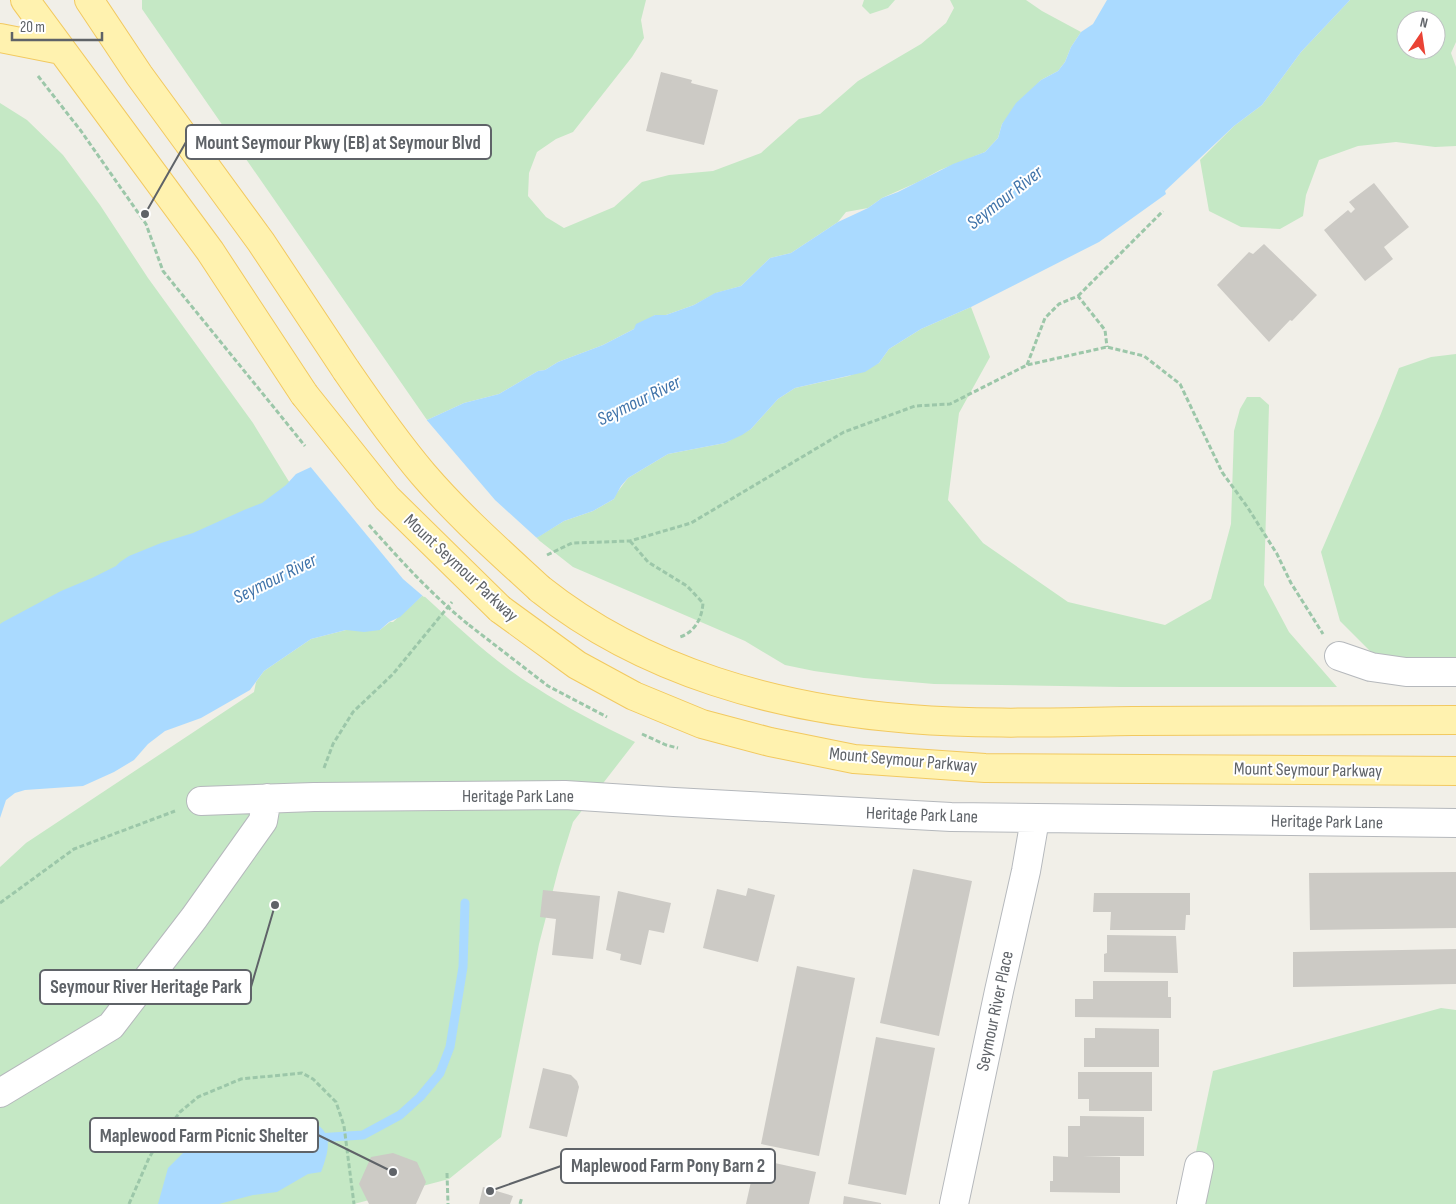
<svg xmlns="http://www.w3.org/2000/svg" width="1456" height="1204" font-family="'Sofia Sans Condensed',sans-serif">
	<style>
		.green { fill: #c5e8c5; fill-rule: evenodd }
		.water { fill: #aadaff }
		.pier { fill: #f1efe8 }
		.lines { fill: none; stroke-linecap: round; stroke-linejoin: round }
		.stream { stroke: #aadaff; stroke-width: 9 }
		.building { fill: #cccac5 }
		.minor-casing { stroke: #b5b8bc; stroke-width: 30 }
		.major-casing { stroke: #f2c960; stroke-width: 30 }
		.path { stroke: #9cc7a9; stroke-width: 3; stroke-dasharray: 5 2.5; stroke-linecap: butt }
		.minor { stroke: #fff; stroke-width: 28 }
		.major { stroke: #fff2af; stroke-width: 28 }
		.major-bridge-casing { stroke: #f2c960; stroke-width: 30; stroke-linecap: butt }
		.path-bridge { stroke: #9cc7a9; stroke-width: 3; stroke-dasharray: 5 2.5; stroke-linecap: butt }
		.major-bridge { stroke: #fff2af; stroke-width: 28 }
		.labels { text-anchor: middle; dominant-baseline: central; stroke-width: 4; stroke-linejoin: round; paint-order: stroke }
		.street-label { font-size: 18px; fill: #5f6368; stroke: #fff }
		.water-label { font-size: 19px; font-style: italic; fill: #4174aa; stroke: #fff }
		.leader { fill: none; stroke: #5f6368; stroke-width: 2 }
		.callout-dot { fill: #5f6368; stroke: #fff; stroke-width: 2 }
		.callout { fill: #fff; stroke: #5f6368; stroke-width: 2 }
		.callout-label { font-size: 19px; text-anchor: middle; font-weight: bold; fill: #5f6368 }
	</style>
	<rect width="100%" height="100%" fill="#f1efe8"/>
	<path class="green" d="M142 0H646L641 20 644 38 632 57 573 132 556 139 537 152 529 173 528 196 546 217 564 228 614 207 642 182 669 175 713 171 761 153 799 119 820 114 858 81 921 44 946 23 954 8 950 0H1026L1042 11 1081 32 1071 47 1065 62 1058 71 1041 80 1002 124 998 138 985 152 940 170 918 182 882 198 868 208 846 212 838 222 791 253 770 258 741 286 716 293 694 305 666 315H655L634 329 603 345 558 362 545 370 538 371 499 394 464 403 427 420 142 9Z
		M864 0H895L888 8 870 14 862 6Z
		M1350 0H1456V42L1451 53 1456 67V146L1435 147 1396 142 1358 146 1319 160 1306 195 1303 216 1280 229 1241 227 1209 211 1200 160 1234 126 1262 105 1301 52ZM1406 20H1436V50H1406Z
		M0 103 27 120 63 155 100 205 148 278 253 423 296 493 0 643Z
		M971 307 990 357 959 413 948 500 983 543 1068 602 1165 625 1211 599 1231 524 1234 431 1240 409 1247 397H1260L1269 405 1264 585 1289 632 1337 687H1121L934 684 864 678 814 671 785 665 745 641 573 567 536 538 564 521 593 511 614 499 616 494 628 478 668 454 725 443 751 429 778 399 795 388 849 376 879 363 889 349 921 329Z
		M1456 354V661L1376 657 1340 621 1321 552 1380 416 1399 368 1431 357Z
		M423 595C458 627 494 662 535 687 567 708 601 725 635 742L573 822 559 867 539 944 501 1137 449 1179 354 1204H0V867L26 843 254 692 256 682 264 671 311 639 346 630H380L390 622H393Z
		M1441 1008 1456 1010V1204H1185L1213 1071Z"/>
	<path class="water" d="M1107 0H1350L1301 52 1262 105 1234 126 1165 191 1166 194 1099 242 971 307 921 329 889 349 879 363 865 372 795 388 778 399 751 429 742 435 725 443 668 454 628 478 621 486 614 499 593 511 564 521 540 536 423 595 400 617 389 622 380 630 364 632 346 630 311 639 264 671 250 690 201 718 165 731 148 744 134 760 114 772 83 786 25 790 15 793 6 800 0 818V624L3 622 61 591 92 578 116 566 120 562 129 556 161 543 193 533 244 510 262 503 286 485 296 474 311 467 339 451 427 420 464 403 499 394 538 371 545 370 558 362 603 345 634 329 636 324 655 315H666L694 305 715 293 741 286 770 258 791 253 838 222 868 208 882 198 898 192 953 164 985 152 998 138 1002 124 1016 103 1041 80 1058 71 1065 62 1071 47 1081 32 1093 24Z
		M302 1118C334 1127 331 1146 321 1172L308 1174 277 1192 253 1195 219 1204H158L168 1168 190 1146 220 1129 275 1124Z"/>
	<path class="pier" d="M425 418 495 500 539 540 424 597 403 579 309 465 338 449Z"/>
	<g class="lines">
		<path class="stream" d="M317 1138 363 1135 400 1115 420 1097 440 1073 450 1047 463 967 465 903"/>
	</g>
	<path class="building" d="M661 72 692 80 691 83 718 90 704 145 646 131Z
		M1374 183 1409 227 1384 247 1393 259 1365 281 1324 230 1348 210 1351 213 1355 209 1349 202Z
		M1264 244 1317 295 1292 321 1290 320 1269 342 1217 285 1249 252 1253 254Z
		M913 869 972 881 939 1036 880 1023Z
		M1456 872V928L1310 930 1309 873Z
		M748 888 775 895 758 962 703 948 717 889 746 896Z
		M543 890 600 896 593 959 552 955 556 919 540 917Z
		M618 891 671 903 664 933 649 930 641 965 620 960 621 954 606 950Z
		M1094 893H1190V915H1186L1185 930H1110L1111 912H1093Z
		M1107 935 1176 936 1178 973 1104 972V954L1107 953Z
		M1456 949V984L1293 987V952Z
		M797 966 855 978 819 1156 761 1144Z
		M1093 981H1168V997H1171V1018L1075 1017V999H1093Z
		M1095 1028 1159 1029V1067H1084V1038H1095Z
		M876 1037 935 1048 906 1195 848 1184Z
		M543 1068 571 1075 577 1081 579 1087 567 1137 529 1128Z
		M1078 1072H1152V1111H1089V1099H1078Z
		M1080 1116 1144 1117V1156H1083L1120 1157V1193L1050 1192V1181H1053V1156L1068 1157V1126H1080Z
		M393 1153 417 1162 426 1182 416 1204H369L359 1184 371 1157Z
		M756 1159 816 1172 809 1204H746Z
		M483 1187 513 1196 510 1204H479Z
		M844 1196 881 1203V1204H843Z"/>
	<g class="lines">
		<defs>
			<path id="minor" d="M1339 656 1371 667 1406 672H1456
				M201 801 314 797 565 795 674 802 951 817 1456 823
				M0 1093 111 1026 194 918 263 821 267 798
				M954 1204 999 991 1026 871 1035 819
				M1191 1204 1199 1166"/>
			<path id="major" d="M25 0 210 251 304 394
				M89 0 139 75 261 242 346 370
				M0 38 61 50
				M540 589C644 672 779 709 910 719 983 725 1060 722 1133 721 1241 721 1348 720 1456 720
				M500 609 577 665 634 696 702 724 770 742 854 759 985 768 1456 771"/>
		</defs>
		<use href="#minor" class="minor-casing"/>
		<use href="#major" class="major-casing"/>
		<path class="path" d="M38 76 81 131 146 224 163 271 276 410
			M1078 296 1163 211
			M1027 365 1045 318 1059 304 1078 296 1105 330 1107 347
			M630 541 648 562 687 586 703 603C702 618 695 632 680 637
			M547 555 572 543 630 541 691 523 844 432 915 406 950 404 1027 365 1107 347 1144 356 1180 384 1222 472 1248 508 1277 554 1291 583 1323 634
			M469 625 548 686 607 717
			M642 734 666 745 678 748
			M324 768 333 744 353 712 393 674 452 602
			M0 903 74 849 175 811
			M447 1173 448 1204
			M129 1204 149 1158 162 1136 180 1112 198 1097 241 1079 302 1073 313 1079 336 1102 344 1126 354 1204
			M520 1204 522 1197"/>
		<use href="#minor" class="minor"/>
		<use href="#major" class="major"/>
		<defs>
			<path id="major-bridge" d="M346 370C370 405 395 441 423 474 459 516 500 552 540 589
				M304 394 387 498 500 609"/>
		</defs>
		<use href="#major-bridge" class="major-bridge-casing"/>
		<path class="path-bridge" d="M276 410 305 446
			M369 525C401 561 432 595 469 625"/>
		<use href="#major-bridge" class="major-bridge"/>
	</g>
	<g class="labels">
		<g class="street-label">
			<text transform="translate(461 568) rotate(43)">Mount Seymour Parkway</text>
			<text transform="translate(903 760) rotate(5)">Mount Seymour Parkway</text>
			<text transform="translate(1308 770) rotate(1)">Mount Seymour Parkway</text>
			<text x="518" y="796">Heritage Park Lane</text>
			<text transform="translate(922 815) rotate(2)">Heritage Park Lane</text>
			<text transform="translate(1327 822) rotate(1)">Heritage Park Lane</text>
			<text transform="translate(995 1011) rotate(-78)">Seymour River Place</text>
		</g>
		<g class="water-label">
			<text transform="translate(1005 198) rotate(-38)">Seymour River</text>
			<text transform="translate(639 401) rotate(-26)">Seymour River</text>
			<text transform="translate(275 579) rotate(-26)">Seymour River</text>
		</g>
	</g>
	<path class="leader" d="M145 214L186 142M275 905L251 987M393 1172L318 1135M490 1191L561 1166"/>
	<g class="callout-dot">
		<circle cx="145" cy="214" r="5"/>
		<circle cx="275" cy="905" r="5"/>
		<circle cx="393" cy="1172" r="5"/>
		<circle cx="490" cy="1191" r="5"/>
	</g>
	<g class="callout">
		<rect x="186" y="125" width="305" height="34" rx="5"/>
		<rect x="40" y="970" width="211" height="34" rx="5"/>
		<rect x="90" y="1118" width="228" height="34" rx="5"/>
		<rect x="561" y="1149" width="214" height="34" rx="5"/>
	</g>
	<g class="callout-label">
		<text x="338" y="149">Mount Seymour Pkwy (EB) at Seymour Blvd</text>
		<text x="146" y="993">Seymour River Heritage Park</text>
		<text x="204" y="1142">Maplewood Farm Picnic Shelter</text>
		<text x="668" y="1172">Maplewood Farm Pony Barn 2</text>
	</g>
	<g transform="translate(1421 35) rotate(13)"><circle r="24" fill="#ffffff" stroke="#bfc1c3"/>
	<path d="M0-4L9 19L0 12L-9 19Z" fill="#ea4335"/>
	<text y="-8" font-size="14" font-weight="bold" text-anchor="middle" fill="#5f6368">N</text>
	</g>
	<path d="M12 32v8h90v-8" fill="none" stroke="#5f6368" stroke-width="2.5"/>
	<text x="20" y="32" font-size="15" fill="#5f6368" stroke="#ffffff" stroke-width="4" paint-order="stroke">20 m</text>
</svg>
